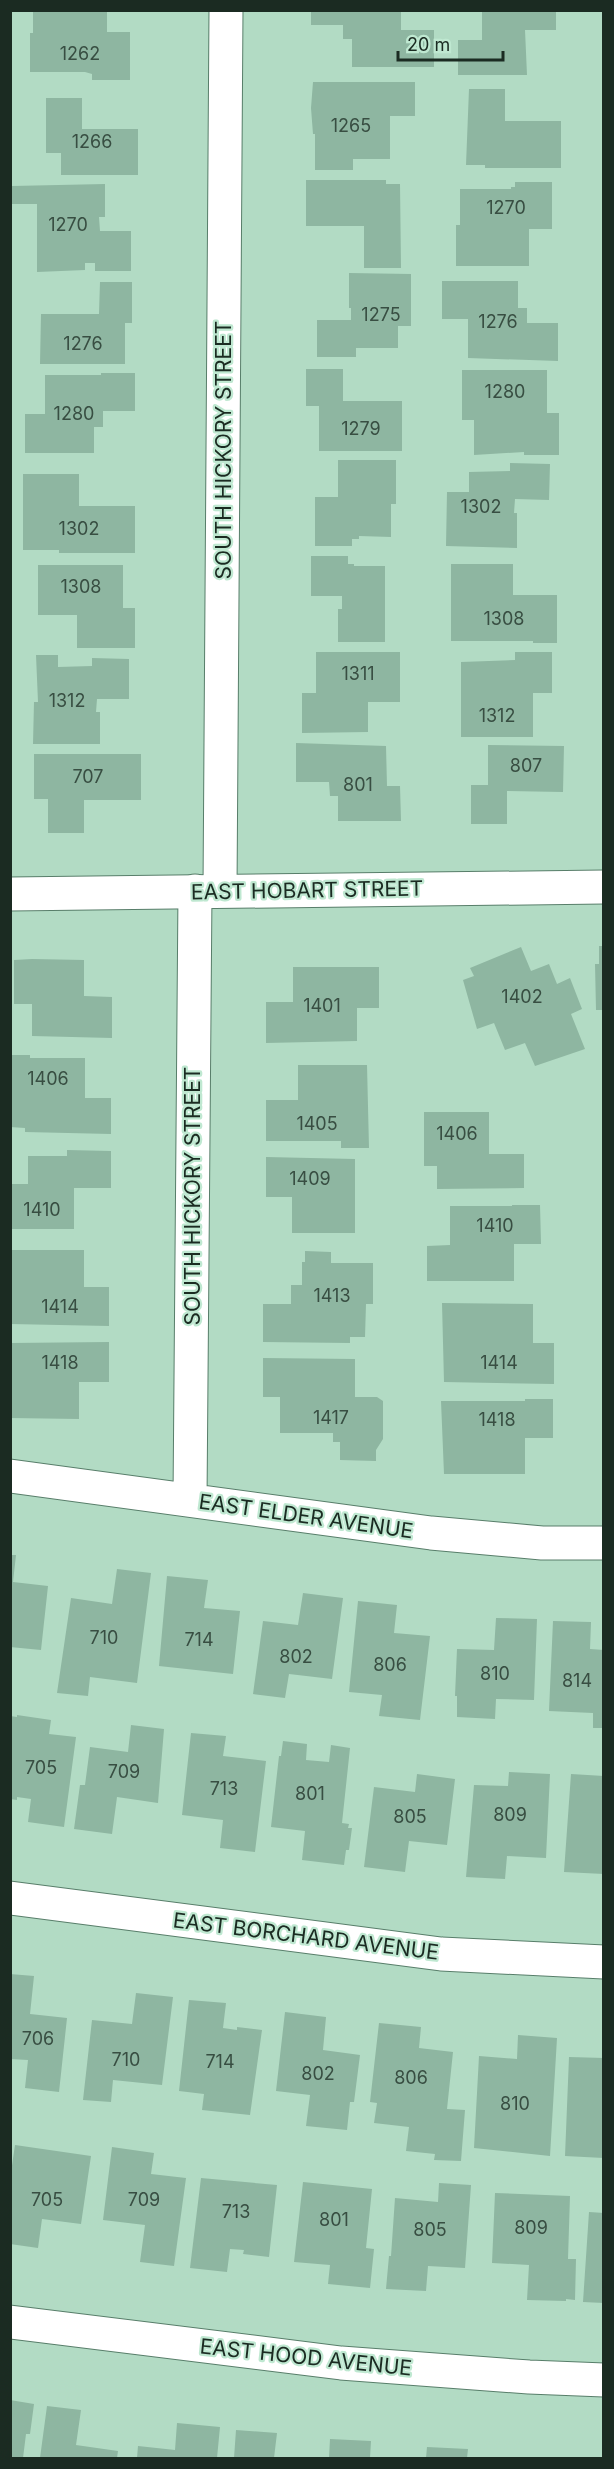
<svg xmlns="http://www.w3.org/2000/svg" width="614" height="2469" font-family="Inter,sans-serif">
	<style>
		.building { fill: #8eb6a1 }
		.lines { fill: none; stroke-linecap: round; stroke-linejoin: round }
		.street-casing { stroke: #587e6a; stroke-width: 35 }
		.secondary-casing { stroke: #587e6a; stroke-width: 35 }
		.street { stroke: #fff; stroke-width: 33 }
		.secondary { stroke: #fff; stroke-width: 33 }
		.labels { text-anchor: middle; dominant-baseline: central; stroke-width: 4.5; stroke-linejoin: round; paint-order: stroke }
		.number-label { font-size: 18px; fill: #384e42 }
		.street-label { font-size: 21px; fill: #1b2b22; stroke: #bfe8d1 }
	</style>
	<rect width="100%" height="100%" fill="#b2dbc4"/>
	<path class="building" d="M33 10H107V32H130V80H92V74L85 72H30V33H33Z
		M311 10H401V30H434V67H352V39H343V25H311Z
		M482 10H556V30H525L527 75H458V40H482Z
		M313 82H415V116H390V159H353V170H315V134H313L311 108Z
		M469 89H505V121H561V168H485V165H466Z
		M46 98H82V129H138V175H61V153H46Z
		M306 180H386V184H400L401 268H364V226H306Z
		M515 182H552V229H529V266H456V225H460V189H511V187H515Z
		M105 184V217H99L100 231H131V271H95V263H85V270L37 272V204H12V186Z
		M349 273 411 274V326H398V348H356V357H317V320H351V308H349Z
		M442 281H518V308H527V323H558V361L468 358V319H442Z
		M100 282H132V323H125V364H40L41 314H99Z
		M306 369H343V401H402V451H319V406H306Z
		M462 370H547V413H559V455H524V452L474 455V420H462Z
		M101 373H135V411H103V427H94V453H25V414H45V375H101Z
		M338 460H396V504H391V537L359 536V539H352V546H315V497H338Z
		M510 463 550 464 549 500 515 499 514 513H517V548L446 546 447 492H469V472L510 471Z
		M23 474H79V506H135V553H59V550H23Z
		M311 556H348V564H354V566H385V642H338V609H342V596H311Z
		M451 564H513V595H557V643H533V641H451Z
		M38 565H123V608H135V648H77V615H38Z
		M316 652H400V702H368V732L302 733V693H316Z
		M515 652H552V693H533V737H461V662L515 660Z
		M36 655H58V667L92 666V658L129 659V699H97L96 712H100V744H33L34 702H38Z
		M296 743 386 746 387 786H400L401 821H338V796H330L329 782H296Z
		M488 745 564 746 563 792 507 791V824H471V785H488Z
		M34 754H141V800H84V833H48V799H34Z
		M599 946H604V1010H596L595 964H599Z
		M521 947 531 971 549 964 557 984 570 978 582 1009 571 1014 585 1049 535 1066 525 1043 505 1050 494 1023 477 1029 463 980 474 976 470 968Z
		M32 959 84 960V996L112 997V1038L32 1036V1004H14V960Z
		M293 967H379V1008H357V1041L266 1043V1002H293Z
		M10 1055H30V1058H85V1098H111V1134L25 1132V1128L10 1127Z
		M298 1065H367L369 1148H341V1141H266V1100H298Z
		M424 1112H489V1154H524V1188L437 1189V1166H424Z
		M67 1150 111 1151V1188H74V1229H10V1184H28V1156H67Z
		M266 1157 355 1159V1233H292V1197H266Z
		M512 1205H540L541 1244H514V1281H427V1246L450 1245V1206H512Z
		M10 1250H84V1287H109V1326L10 1324Z
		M305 1251 331 1252V1263H373V1304H366L365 1337H350V1343L263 1342V1304H291V1285H302V1262H305Z
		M442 1303 533 1304V1343H554V1384L444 1382Z
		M109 1342V1382H79V1419L10 1418V1343Z
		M263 1358 355 1359V1397H377L383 1401V1439L376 1450V1461L340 1460V1442H333V1433H280V1397H263Z
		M525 1399H553V1438H525V1474H444L441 1401H525Z
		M10 1555H16L13 1582 48 1586 41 1650 10 1647Z
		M117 1569 151 1573 137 1683 90 1677 88 1696 57 1693 71 1598 112 1604Z
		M167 1576 208 1580 204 1608 240 1611 233 1674 159 1666Z
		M303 1593 343 1598 332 1679 289 1674 285 1698 253 1694 263 1621 298 1625Z
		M358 1601 397 1605 394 1633 430 1636 420 1720 379 1716 382 1695 349 1692Z
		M496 1618 537 1619 534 1700 496 1699 495 1719 457 1717V1696H455L457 1649 494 1650Z
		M553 1621 591 1622 590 1649 604 1650V1728H593V1713L549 1711Z
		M17 1715 51 1720 49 1734 76 1737 64 1827 28 1822 31 1799 17 1797V1800L10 1799V1716L17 1717Z
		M131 1725 164 1729 158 1803 117 1797 112 1834 74 1829 80 1785H85L90 1747 128 1752Z
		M191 1733 226 1736 223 1756 266 1761 255 1852 220 1848 223 1820 182 1815Z
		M283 1741 307 1744 306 1760 329 1762 331 1745 350 1748 342 1823 349 1824 348 1828H352L349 1850H346L344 1865 302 1860 305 1831 271 1827 279 1756H281Z
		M509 1772 550 1774 546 1858 507 1856 505 1879 466 1877 474 1785 508 1786Z
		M417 1774 455 1779 447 1845 409 1841 405 1872 364 1867 374 1787 415 1792Z
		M571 1774 604 1776V1874L564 1872Z
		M10 1974 34 1976 30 2014 67 2018 59 2092 25 2088 28 2060 10 2059Z
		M136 1993 173 1997 162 2085 113 2080 111 2102 83 2100 92 2020 132 2024Z
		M189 2000 226 2003 223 2028 237 2030V2027L262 2030 250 2115 202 2110 204 2094 179 2091Z
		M285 2012 326 2017 323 2050 360 2055 354 2102H350L347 2130 306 2126 310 2095 276 2091Z
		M379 2023 421 2027 419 2048 453 2052 447 2109 465 2110 461 2161 434 2160 435 2154 406 2151 409 2127 374 2123 377 2103 370 2102Z
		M518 2035 557 2038 550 2156 474 2148 479 2056 517 2059Z
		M569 2057 604 2058V2158L565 2156Z
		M15 2145 91 2156 81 2224 42 2219 38 2248 10 2244V2179Z
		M112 2147 154 2153 151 2174 186 2178 174 2266 140 2262 145 2225 103 2220Z
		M201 2178 277 2185 269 2257 243 2254 244 2250 230 2249 227 2272 190 2268Z
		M303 2182 372 2189 366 2248 374 2249 370 2288 328 2284 330 2265 294 2262Z
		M439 2183 471 2185 465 2268 428 2266 426 2291 386 2289 389 2256H391L395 2198 438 2202Z
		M495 2193 570 2196 568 2259H576L575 2300 566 2299V2301L527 2300 529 2265 492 2263Z
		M589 2212 604 2213V2303L583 2302Z
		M10 2400 34 2404 30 2434H26L23 2458H10Z
		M47 2406 81 2410 76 2445 118 2451 117 2458H40Z
		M177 2423 220 2427 217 2458H137L138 2446 175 2450Z
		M236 2430 277 2433 274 2458H234Z
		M330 2439 371 2441 370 2458H329Z
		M427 2447 468 2449 467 2458H426Z"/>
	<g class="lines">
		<defs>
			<path id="street" d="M220 890 226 10
				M10 1476 431 1533 542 1543H604
				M190 1500 195 891
				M10 1898 441 1954 604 1962
				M10 2322 341 2363 529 2377 604 2380"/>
			<path id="secondary" d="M10 894 604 887"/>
		</defs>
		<use href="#street" class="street-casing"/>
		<use href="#secondary" class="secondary-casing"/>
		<use href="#street" class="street"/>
		<use href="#secondary" class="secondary"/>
	</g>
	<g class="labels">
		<g class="number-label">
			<text x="80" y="53">1262</text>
			<text x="351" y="125">1265</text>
			<text x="92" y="141">1266</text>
			<text x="506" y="207">1270</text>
			<text x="68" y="224">1270</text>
			<text x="381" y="314">1275</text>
			<text x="498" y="321">1276</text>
			<text x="83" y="343">1276</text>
			<text x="505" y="391">1280</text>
			<text x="74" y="413">1280</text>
			<text x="361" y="428">1279</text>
			<text x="481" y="506">1302</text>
			<text x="79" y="528">1302</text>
			<text x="81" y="586">1308</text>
			<text x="504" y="618">1308</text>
			<text x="358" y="673">1311</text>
			<text x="67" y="700">1312</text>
			<text x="497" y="715">1312</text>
			<text x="526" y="765">807</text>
			<text x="88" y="776">707</text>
			<text x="358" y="784">801</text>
			<text x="522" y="996">1402</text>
			<text x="322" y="1005">1401</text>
			<text x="48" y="1078">1406</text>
			<text x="317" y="1123">1405</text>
			<text x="457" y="1133">1406</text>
			<text x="310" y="1178">1409</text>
			<text x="42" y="1209">1410</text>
			<text x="495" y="1225">1410</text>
			<text x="332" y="1295">1413</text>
			<text x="60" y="1306">1414</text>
			<text x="60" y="1362">1418</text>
			<text x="499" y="1362">1414</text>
			<text x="331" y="1417">1417</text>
			<text x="497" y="1419">1418</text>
			<text x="104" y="1637">710</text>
			<text x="199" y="1639">714</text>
			<text x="296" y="1656">802</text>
			<text x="390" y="1664">806</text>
			<text x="495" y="1673">810</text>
			<text x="577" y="1680">814</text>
			<text x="41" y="1767">705</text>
			<text x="124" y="1771">709</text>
			<text x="224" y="1788">713</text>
			<text x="310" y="1793">801</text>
			<text x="510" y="1814">809</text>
			<text x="410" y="1816">805</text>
			<text x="38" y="2038">706</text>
			<text x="126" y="2059">710</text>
			<text x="220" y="2061">714</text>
			<text x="318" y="2073">802</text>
			<text x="411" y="2077">806</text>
			<text x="515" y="2103">810</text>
			<text x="47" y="2199">705</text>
			<text x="144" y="2199">709</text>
			<text x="236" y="2211">713</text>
			<text x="334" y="2219">801</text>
			<text x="531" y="2227">809</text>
			<text x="430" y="2229">805</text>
		</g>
		<g class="street-label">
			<text transform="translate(223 450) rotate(-90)">SOUTH HICKORY STREET</text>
			<text transform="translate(307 890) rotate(-1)">EAST HOBART STREET</text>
			<text transform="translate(192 1196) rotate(-90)">SOUTH HICKORY STREET</text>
			<text transform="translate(306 1516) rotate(8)">EAST ELDER AVENUE</text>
			<text transform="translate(306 1936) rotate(7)">EAST BORCHARD AVENUE</text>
			<text transform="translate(306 2357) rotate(6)">EAST HOOD AVENUE</text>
		</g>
	</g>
	<rect width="614" height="2469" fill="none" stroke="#1b2b22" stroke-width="24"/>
	<path d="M398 51v9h105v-9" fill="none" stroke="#1b2b22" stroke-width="3"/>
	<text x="407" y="51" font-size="18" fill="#1b2b22" stroke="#bfe8d1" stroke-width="4.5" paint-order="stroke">20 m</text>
</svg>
